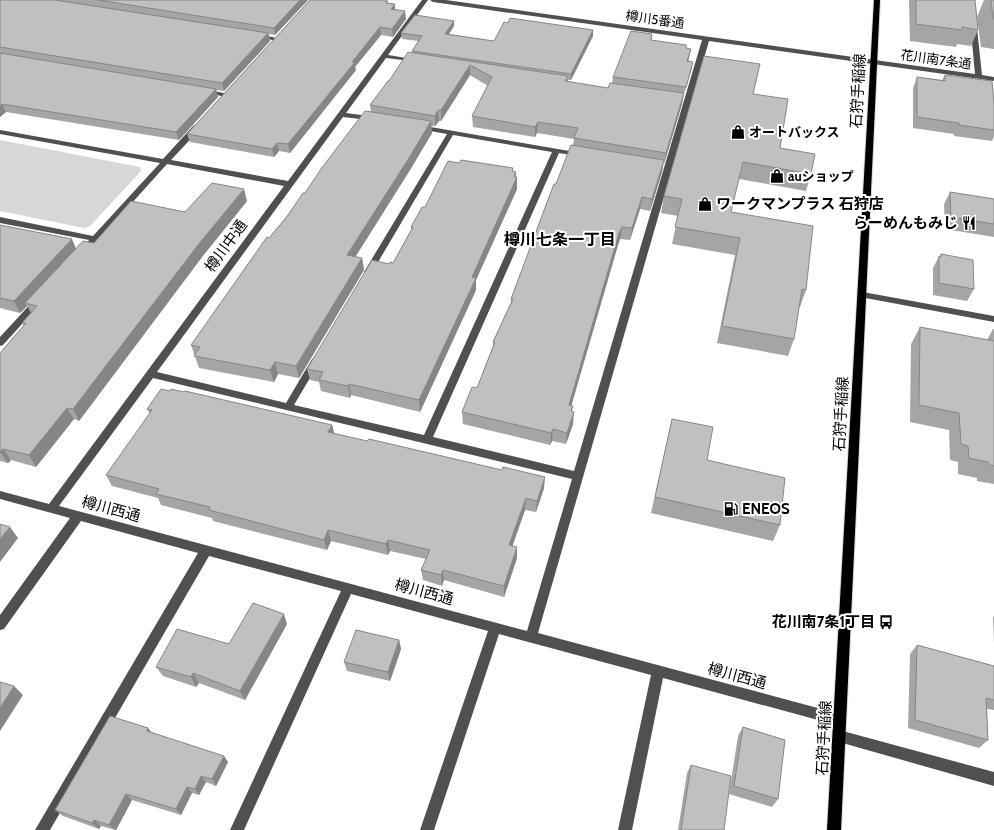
<svg xmlns="http://www.w3.org/2000/svg" width="994" height="830" font-family="Cabin,'Noto Sans JP',sans-serif">
  <style>
    .green { fill: #d7d7d7 }
    .lines { fill: none; stroke-linecap: round; stroke-linejoin: round }
    .major-casing { stroke: #dbdbdb; stroke-width: 2 }
    .minor { fill: #505050; fill-rule: evenodd }
    .major { fill: #000; fill-rule: evenodd }
    .wall { fill: #a5a5a5 }
    .shaded-wall { fill: #868686 }
    .building { fill: #c0c0c0; stroke: #868686 }
    .labels { text-anchor: middle; stroke-width: 4; stroke-linejoin: round; paint-order: stroke }
    .far-street-label { font-size: 13px; fill: #000; stroke: #fff }
    .far-poi-label { font-size: 13px; font-weight: bold; fill: #000; stroke: #fff; text-anchor: start }
    .street-label { font-size: 15px; fill: #000; stroke: #fff }
    .poi-label { font-size: 15px; font-weight: bold; fill: #000; stroke: #fff; text-anchor: start }
    .neighbourhood-label { font-size: 16px; font-weight: bold; fill: #000; stroke: #fff }
  </style>
  <rect width="100%" height="100%" fill="#fff"/>
  <path class="green" d="M 0,140 L 140,167 L 141,171 L 90,226 L 84,228 L 0,211 Z"/>
  <g class="lines">
    <defs>
      <path id="major" d="M 874,0 L 880,0 L 841,830 L 827,830 Z"/>
    </defs>
    <use href="#major" class="major-casing"/>
    <path class="minor" d="M 422,0 L 428,0 L 388,55 L 419,60 L 419,62 L 386,58 L 346,113 L 377,117 L 377,121 L 343,117 L 157,372 L 286,403 L 312,359 L 315,358 L 320,361 L 294,405 L 424,435 L 552,152 L 453,135 L 371,274 L 365,274 L 364,272 L 447,134 L 419,129 L 415,127 L 419,125 L 581,153 L 585,155 L 584,157 L 559,153 L 433,437 L 574,471 L 702,40 L 433,2 L 430,0 L 446,0 L 975,74 L 968,0 L 974,0 L 982,75 L 994,77 L 994,81 L 709,41 L 538,633 L 840,714 L 845,716 L 846,720 L 845,724 L 840,726 L 663,678 L 632,830 L 618,830 L 651,675 L 499,634 L 434,830 L 420,830 L 488,631 L 351,594 L 244,830 L 230,830 L 341,591 L 209,556 L 50,830 L 35,830 L 198,553 L 81,521 L 4,629 L 0,630 L 0,615 L 70,518 L 0,499 L 0,491 L 49,504 L 284,186 L 167,164 L 85,255 L 82,256 L 78,253 L 89,240 L 0,223 L 0,217 L 93,236 L 160,163 L 0,134 L 0,130 L 163,159 L 194,125 L 200,125 L 200,129 L 171,160 L 288,181 ZM 153,378 L 572,479 L 527,631 L 59,506 Z
      M 256,33 L 280,39 L 277,41 L 254,36 L 253,35 Z
      M 205,89 L 228,94 L 230,95 L 226,97 L 203,92 L 202,91 Z
      M 863,292 L 994,316 L 994,322 L 860,297 L 859,295 L 860,293 Z
      M 38,298 L 41,299 L 42,301 L 41,303 L 3,345 L 0,346 L 0,337 L 35,299 Z
      M 839,730 L 994,772 L 994,786 L 839,742 L 834,741 L 833,736 L 834,731 Z"/>
    <use href="#major" class="major"/>
  </g>
  <path class="wall" d="M 0,0 L 308,0 L 275,35 L 269,34 L 270,41 L 224,91 L 216,90 L 218,97 L 179,140 L 6,112 L 0,117 Z
    M 310,0 L 386,0 L 388,3 L 406,19 L 393,37 L 381,35 L 355,67 L 356,70 L 290,153 L 279,151 L 274,157 L 190,142 L 187,134 Z
    M 909,0 L 975,0 L 978,30 L 971,46 L 957,44 L 956,47 L 910,41 Z
    M 984,0 L 994,0 L 994,49 L 981,47 L 977,17 Z
    M 454,21 L 454,26 L 449,34 L 494,41 L 593,30 L 593,36 L 571,80 L 568,80 L 568,82 L 608,88 L 612,83 L 613,77 L 651,40 L 686,48 L 689,58 L 688,61 L 691,71 L 683,96 L 682,104 L 664,164 L 663,164 L 662,172 L 650,211 L 640,209 L 630,240 L 620,239 L 618,245 L 571,406 L 573,406 L 572,411 L 573,424 L 566,444 L 552,441 L 550,445 L 463,424 L 462,412 L 477,388 L 493,346 L 493,342 L 511,302 L 511,299 L 556,184 L 573,145 L 574,139 L 537,133 L 535,137 L 473,127 L 472,116 L 488,86 L 470,75 L 441,121 L 439,121 L 435,126 L 431,126 L 432,133 L 410,170 L 355,257 L 362,258 L 364,270 L 299,378 L 278,374 L 274,382 L 199,368 L 191,345 L 269,238 L 371,112 L 370,105 L 412,53 L 412,51 L 418,41 L 402,39 L 401,33 Z
    M 945,75 L 994,103 L 994,136 L 992,141 L 954,136 L 954,134 L 913,128 L 913,88 L 917,77 L 942,80 Z
    M 753,94 L 780,148 L 811,174 L 806,191 L 739,179 L 731,212 L 806,290 L 800,307 L 799,307 L 794,339 L 788,356 L 717,343 L 735,255 L 672,244 L 678,216 L 661,213 L 664,196 Z
    M 513,171 L 516,177 L 517,177 L 517,189 L 476,280 L 476,290 L 420,412 L 351,395 L 350,398 L 321,391 L 319,382 L 310,380 L 307,369 L 389,264 L 393,263 L 411,230 L 411,227 L 425,207 Z
    M 950,192 L 994,199 L 994,237 L 945,229 L 944,204 Z
    M 247,201 L 202,257 L 79,421 L 74,419 L 36,467 L 11,460 L 8,463 L 0,461 L 0,353 L 24,326 L 22,323 L 31,313 L 27,306 L 20,313 L 0,308 L 0,225 L 76,249 L 94,243 L 185,212 Z
    M 941,254 L 974,289 L 967,301 L 933,295 L 933,268 L 939,256 L 940,257 Z
    M 920,327 L 987,340 L 993,329 L 994,329 L 994,484 L 977,481 L 977,478 L 958,474 L 958,462 L 950,460 L 949,430 L 910,422 L 911,344 Z
    M 147,409 L 332,425 L 334,434 L 544,488 L 536,512 L 525,510 L 512,546 L 517,558 L 504,597 L 444,580 L 442,586 L 423,580 L 421,570 L 426,559 L 390,551 L 388,555 L 331,541 L 327,550 L 213,521 L 212,518 L 161,505 L 158,498 L 112,486 L 106,475 L 150,414 Z
    M 672,419 L 707,460 L 780,525 L 773,541 L 651,513 Z
    M 994,616 L 994,644 L 993,618 Z
    M 287,624 L 245,700 L 199,683 L 196,687 L 163,676 L 156,667 L 229,644 Z
    M 399,640 L 401,649 L 390,681 L 347,671 L 344,662 Z
    M 917,645 L 994,666 L 994,710 L 987,709 L 988,740 L 979,748 L 908,728 L 910,654 Z
    M 743,727 L 778,799 L 772,807 L 729,794 L 738,736 Z
    M 153,733 L 228,762 L 216,786 L 206,782 L 199,795 L 192,793 L 181,815 L 132,800 L 116,830 L 101,826 L 99,829 L 63,816 L 55,810 Z
    M 691,765 L 724,830 L 678,830 L 687,773 Z"/>
  <path class="shaded-wall" d="M 300,0 L 308,0 L 275,35 L 274,28 Z
    M 395,4 L 395,12 L 391,9 Z
    M 405,11 L 406,19 L 393,37 L 392,29 Z
    M 454,21 L 454,26 L 445,40 L 445,34 Z
    M 380,27 L 381,35 L 355,67 L 356,70 L 290,153 L 288,144 L 352,62 Z
    M 593,30 L 593,36 L 571,80 L 571,74 Z
    M 268,33 L 270,41 L 224,91 L 222,83 Z
    M 691,49 L 689,58 L 686,70 L 687,61 Z
    M 693,62 L 691,71 L 684,96 L 686,87 Z
    M 470,65 L 470,75 L 441,121 L 441,110 Z
    M 216,89 L 218,97 L 179,140 L 176,132 Z
    M 684,93 L 682,104 L 664,164 L 666,153 Z
    M 2,104 L 6,112 L 0,117 L 0,106 Z
    M 438,110 L 439,121 L 435,126 L 435,116 Z
    M 431,121 L 432,133 L 410,170 L 349,267 L 347,255 Z
    M 538,122 L 537,133 L 535,137 L 535,127 Z
    M 277,143 L 279,151 L 274,157 L 272,149 Z
    M 664,160 L 662,172 L 650,211 L 652,199 Z
    M 516,172 L 516,181 L 517,177 L 517,189 L 476,280 L 476,290 L 420,412 L 419,400 Z
    M 244,189 L 247,201 L 202,257 L 79,421 L 73,409 L 198,245 Z
    M 642,197 L 640,209 L 630,240 L 632,228 Z
    M 622,227 L 620,239 L 618,245 L 568,417 L 569,405 L 619,233 Z
    M 72,239 L 77,251 L 25,303 L 27,306 L 20,313 L 14,301 Z
    M 362,258 L 364,270 L 299,378 L 296,366 Z
    M 275,362 L 278,374 L 274,382 L 270,370 Z
    M 349,384 L 351,395 L 350,398 L 348,386 Z
    M 67,408 L 74,419 L 36,467 L 29,455 Z
    M 574,412 L 573,424 L 566,444 L 567,433 Z
    M 332,425 L 335,436 L 328,432 Z
    M 553,429 L 552,441 L 550,445 L 551,433 Z
    M 3,449 L 11,460 L 8,463 L 0,452 Z
    M 545,477 L 544,488 L 536,512 L 537,501 Z
    M 526,498 L 525,510 L 509,556 L 509,545 Z
    M 10,527 L 18,538 L 0,562 L 0,539 Z
    M 328,530 L 331,541 L 327,550 L 324,540 Z
    M 388,540 L 390,551 L 388,555 L 386,544 Z
    M 517,547 L 517,558 L 504,597 L 504,586 Z
    M 443,570 L 444,580 L 442,586 L 441,575 Z
    M 284,614 L 287,624 L 245,700 L 240,691 Z
    M 399,640 L 401,649 L 390,681 L 388,672 Z
    M 193,673 L 199,683 L 196,687 L 191,677 Z
    M 14,686 L 23,695 L 0,731 L 0,708 Z
    M 148,728 L 154,735 L 147,731 Z
    M 224,756 L 228,762 L 216,786 L 212,779 Z
    M 201,776 L 206,782 L 199,795 L 195,789 Z
    M 187,787 L 192,793 L 181,815 L 176,809 Z
    M 126,794 L 132,800 L 116,830 L 115,830 L 109,825 Z
    M 94,820 L 101,826 L 99,829 L 92,823 Z"/>
  <path class="building" d="M 0,0 L 55,0 L 268,33 L 222,83 L 0,47 Z
    M 98,0 L 300,0 L 274,28 Z
    M 310,0 L 386,0 L 385,1 L 388,1 L 386,3 L 395,4 L 391,9 L 405,11 L 392,29 L 380,27 L 352,62 L 355,62 L 288,144 L 277,143 L 272,149 L 187,134 Z
    M 916,0 L 975,0 L 978,30 L 962,27 L 962,30 L 916,24 Z
    M 991,0 L 994,0 L 994,19 L 993,19 Z
    M 415,15 L 454,21 L 445,34 L 494,41 L 504,22 L 508,23 L 510,18 L 593,30 L 571,74 L 412,51 L 422,36 L 401,33 Z
    M 631,31 L 652,34 L 651,40 L 686,45 L 686,48 L 691,49 L 687,61 L 693,62 L 686,87 L 613,77 Z
    M 408,52 L 568,76 L 565,81 L 608,88 L 610,83 L 684,93 L 666,153 L 574,138 L 578,128 L 538,122 L 535,127 L 472,116 L 492,77 L 470,65 L 441,110 L 438,110 L 435,116 L 370,105 L 388,81 L 389,81 Z
    M 0,53 L 216,89 L 176,132 L 2,104 L 0,106 Z
    M 704,56 L 760,64 L 753,94 L 788,99 L 780,148 L 815,154 L 811,174 L 743,162 L 731,212 L 813,226 L 806,290 L 802,289 L 794,339 L 722,326 L 740,238 L 675,227 L 682,199 L 664,196 Z
    M 945,75 L 992,81 L 994,103 L 994,130 L 959,125 L 959,123 L 917,117 L 917,77 L 945,81 Z
    M 365,111 L 431,121 L 409,158 L 347,255 L 362,258 L 296,366 L 275,362 L 270,370 L 194,356 L 200,347 L 191,345 L 267,237 L 269,238 L 286,218 L 303,193 L 305,193 L 321,169 Z
    M 571,145 L 664,160 L 652,199 L 642,197 L 632,228 L 622,227 L 619,233 L 569,405 L 573,406 L 571,411 L 574,412 L 567,433 L 553,429 L 551,433 L 462,412 L 472,387 L 477,388 L 495,342 L 493,342 L 513,299 L 511,299 L 543,213 L 554,184 L 556,184 Z
    M 461,160 L 513,168 L 512,171 L 516,172 L 514,177 L 517,177 L 472,277 L 476,278 L 419,400 L 349,384 L 348,386 L 319,380 L 323,372 L 307,369 L 372,260 L 389,264 L 390,262 L 393,263 L 413,227 L 411,227 L 422,207 L 425,207 L 448,161 L 459,163 Z
    M 212,183 L 244,189 L 198,245 L 73,409 L 67,408 L 29,455 L 3,449 L 0,452 L 0,353 L 26,323 L 22,323 L 37,306 L 25,303 L 83,241 L 94,243 L 131,201 L 185,212 Z
    M 950,192 L 994,199 L 994,224 L 951,217 Z
    M 0,225 L 72,239 L 14,301 L 0,298 Z
    M 941,254 L 973,260 L 974,289 L 939,283 L 939,256 L 941,257 Z
    M 920,327 L 994,341 L 994,466 L 989,465 L 988,462 L 969,458 L 968,446 L 961,444 L 959,413 L 919,405 Z
    M 161,389 L 170,391 L 171,389 L 184,392 L 185,391 L 332,425 L 328,432 L 367,441 L 369,439 L 502,470 L 503,467 L 545,477 L 537,501 L 526,498 L 509,545 L 517,547 L 504,586 L 443,570 L 441,575 L 421,570 L 430,550 L 388,540 L 386,544 L 328,530 L 324,540 L 209,510 L 210,507 L 156,494 L 159,489 L 106,475 L 152,410 L 147,409 Z
    M 672,419 L 713,427 L 707,460 L 785,478 L 780,525 L 655,497 Z
    M 0,524 L 10,527 L 0,539 Z
    M 253,603 L 284,614 L 240,691 L 193,673 L 191,677 L 156,667 L 177,629 L 229,644 Z
    M 356,630 L 399,640 L 388,672 L 344,662 Z
    M 917,645 L 994,666 L 994,700 L 986,698 L 988,740 L 915,720 Z
    M 0,682 L 14,686 L 0,708 Z
    M 110,716 L 148,728 L 147,731 L 224,756 L 212,779 L 201,776 L 195,789 L 187,787 L 176,809 L 126,794 L 109,825 L 94,820 L 92,823 L 55,810 Z
    M 743,727 L 785,740 L 778,799 L 734,786 Z
    M 691,765 L 731,776 L 724,830 L 681,830 Z"/>
  <defs>
    <symbol id="shop-bare" viewBox="-9 -9 18 18"><path d="M-5-2.5h2.3a2.7 3.5 0 0 1 5.4 0H5L5.5 6h-11ZM-1.5-2.5h3a1.5 2.3 0 0 0-3 0Z" fill="#000" stroke="#fff" stroke-width="2.5" paint-order="stroke"/></symbol>
    <symbol id="restaurant-bare" viewBox="-9 -9 18 18"><path d="M-5-6h1v4h1v-4h1v4h1v-4h1v5L-1.5 .5V6h-2V.5L-5-1ZM5-6V6H3V1.5H1.5Q1.5-4 5-6Z" fill="#000" stroke="#fff" stroke-width="2.5" paint-order="stroke"/></symbol>
    <symbol id="fuel-bare" viewBox="-9 -9 18 18"><path d="M-5.5-6h7V0h2V4h1.3V-2.5L3-4.5l.8-.8L6-3V5H2.5V1h-1V6h-7ZM-4.2-4.7v3.2H.2V-4.7Z" fill="#000" stroke="#fff" stroke-width="2.5" paint-order="stroke"/></symbol>
    <symbol id="bus-bare" viewBox="-9 -9 18 18"><path d="M-5-6H5V4H4V6H2V4H-2V6H-4V4H-5ZM-3.5-4V0h7V-4ZM-3.5 1.2v1.5H-2V1.2ZM2 1.2v1.5H3.5V1.2Z" fill="#000" stroke="#fff" stroke-width="2.5" paint-order="stroke"/></symbol>
  </defs>
  <g fill-rule="evenodd">
    <use href="#shop-bare" x="728" y="122" width="20" height="20"/>
    <use href="#shop-bare" x="767" y="166" width="20" height="20"/>
    <use href="#shop-bare" x="695" y="194" width="20" height="20"/>
    <use href="#restaurant-bare" x="959" y="213" width="20" height="20"/>
    <use href="#fuel-bare" x="721" y="499" width="20" height="20"/>
    <use href="#bus-bare" x="876" y="612" width="20" height="20"/>
  </g>
  <g class="labels">
    <g class="far-street-label">
      <text transform="translate(655 19) rotate(8)" y="5">樽川5番通</text>
      <text transform="translate(936 59) rotate(8)" y="5">花川南7条通</text>
    </g>
    <g class="far-poi-label">
      <text x="749" y="137">オートバックス</text>
      <text x="788" y="181">auショップ</text>
    </g>
    <g class="street-label">
      <text transform="translate(858 91) rotate(-87)" y="5">石狩手稲線</text>
      <text transform="translate(226 246) rotate(-54)" y="5">樽川中通</text>
      <text transform="translate(841 414) rotate(-87)" y="5">石狩手稲線</text>
      <text transform="translate(111 509) rotate(15)" y="5">樽川西通</text>
      <text transform="translate(424 592) rotate(15)" y="5">樽川西通</text>
      <text transform="translate(737 676) rotate(15)" y="5">樽川西通</text>
      <text transform="translate(824 738) rotate(-87)" y="5">石狩手稲線</text>
    </g>
    <g class="poi-label">
      <text x="716" y="209">ワークマンプラス 石狩店</text>
      <text x="958" y="228" text-anchor="end">らーめんもみじ</text>
      <text x="742" y="514">ENEOS</text>
      <text x="875" y="627" text-anchor="end">花川南7条1丁目</text>
    </g>
    <g class="neighbourhood-label">
      <text x="560" y="245">樽川七条一丁目</text>
    </g>
  </g>
</svg>
